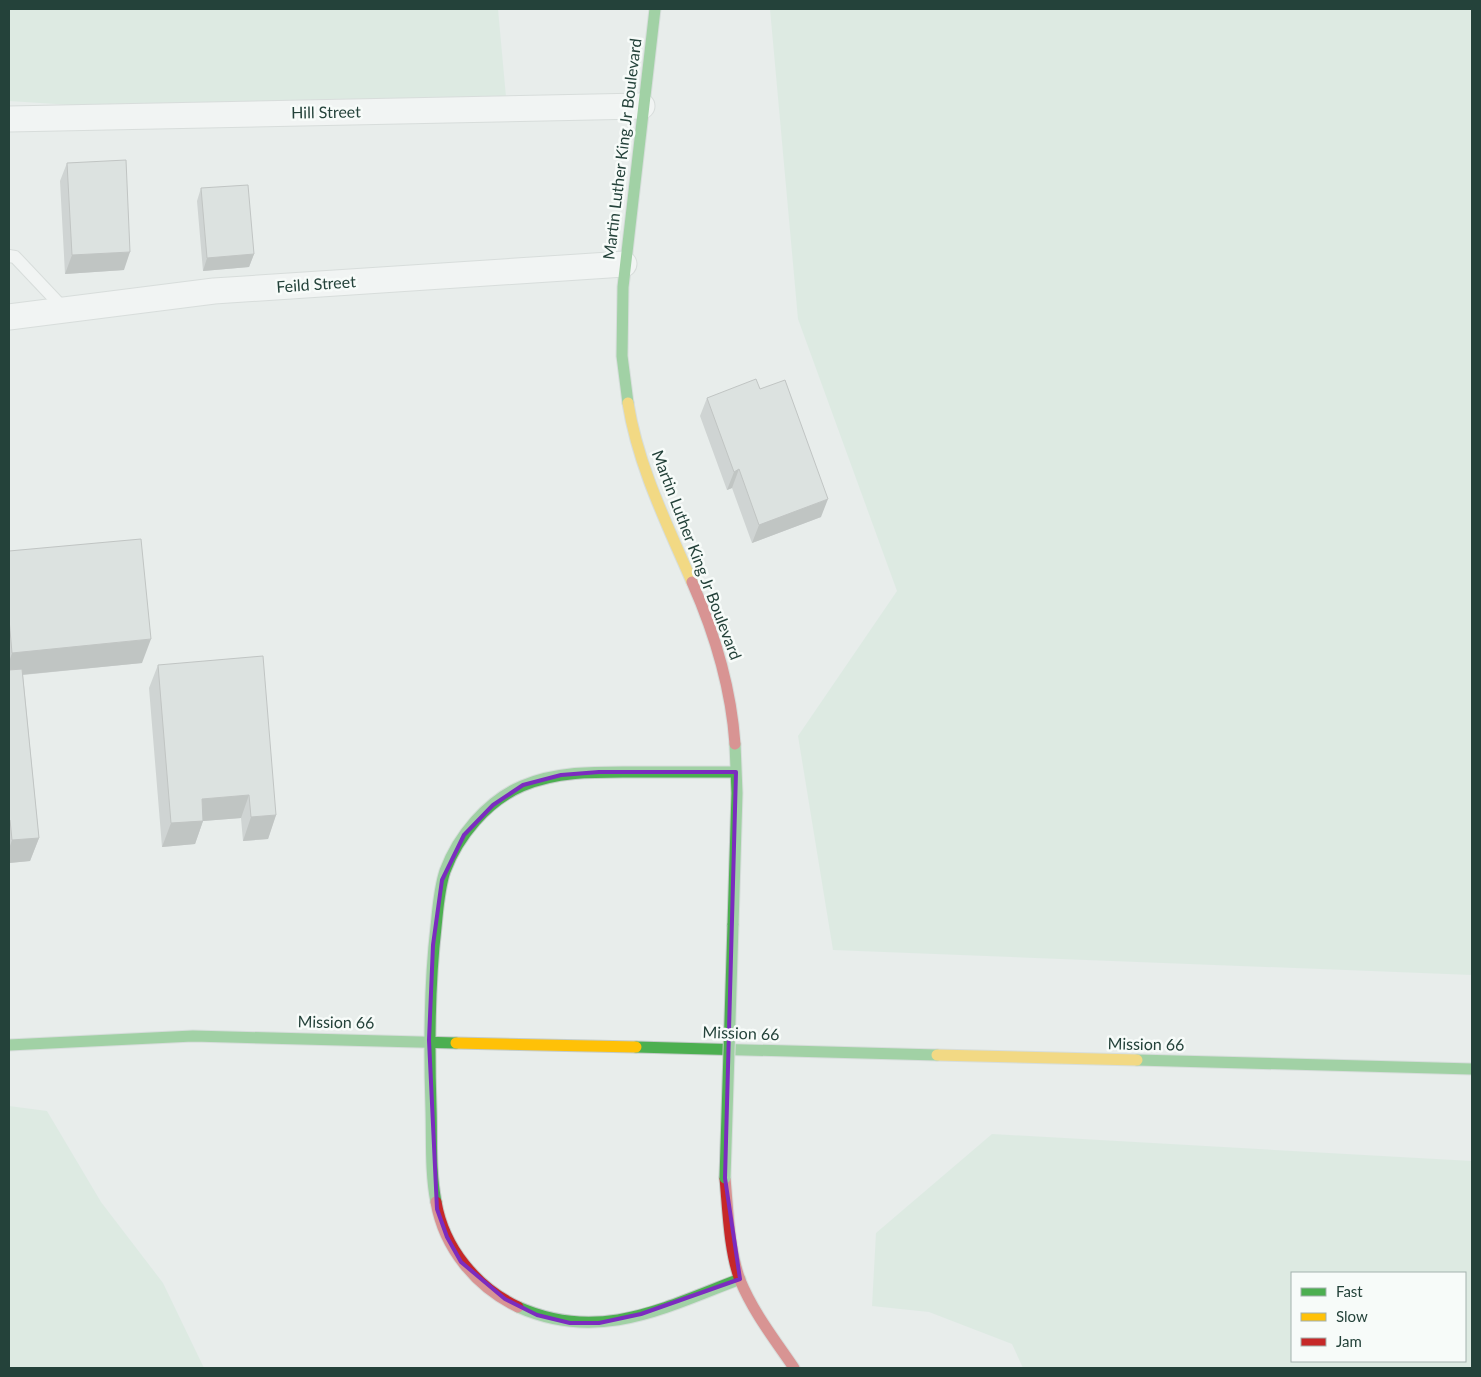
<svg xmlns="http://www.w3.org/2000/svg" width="1481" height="1377" font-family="Lato,sans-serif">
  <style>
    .green { fill: #d1e6d8; fill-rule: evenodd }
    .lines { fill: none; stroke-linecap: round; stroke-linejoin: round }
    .lane-casing { stroke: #c5cac8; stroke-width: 14 }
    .street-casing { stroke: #c5cac8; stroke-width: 27 }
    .fast-casing { stroke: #c3cbc8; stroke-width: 13 }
    .slow-casing { stroke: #c3cbc8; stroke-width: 13 }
    .jam-casing { stroke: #c3cbc8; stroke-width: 13 }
    .lane { stroke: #fcfcfc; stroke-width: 12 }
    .street { stroke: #fcfcfc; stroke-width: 25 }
    .fast { stroke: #4caf50; stroke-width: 11 }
    .slow { stroke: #ffc107; stroke-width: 11 }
    .jam { stroke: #c62828; stroke-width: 11 }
    .fast-bridge-casing { stroke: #c3cbc8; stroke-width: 13; stroke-linecap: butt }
    .fast-bridge { stroke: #4caf50; stroke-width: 11 }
    .wall { fill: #b2b6b5 }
    .shaded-wall { fill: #919493 }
    .building { fill: #cfd4d2; stroke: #919493 }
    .marked { fill: none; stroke: #7b2cbf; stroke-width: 4; stroke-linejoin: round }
    .labels { text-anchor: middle; stroke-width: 5; stroke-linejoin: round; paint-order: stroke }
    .street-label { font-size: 16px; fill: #24423a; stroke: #f7fbf9 }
  </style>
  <rect width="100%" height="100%" fill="#e8edeb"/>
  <path class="green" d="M 9,9 L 498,9 L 506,97 L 87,106 L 9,101 Z
    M 770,9 L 1472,9 L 1472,975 L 833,950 L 798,736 L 897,591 L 798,319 Z
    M 9,1106 L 47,1111 L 101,1202 L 163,1283 L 204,1368 L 9,1368 Z
    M 992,1134 L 1472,1161 L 1472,1368 L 1023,1368 L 1012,1344 L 929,1312 L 872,1306 L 876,1233 ZM 1292,1273 L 1465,1273 L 1465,1361 L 1292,1361 Z"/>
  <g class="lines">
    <defs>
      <path id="lane" d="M 9,256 L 15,257 L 66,311"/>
      <path id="street" d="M 9,119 L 642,106
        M 9,317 L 214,291 L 624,264"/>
      <path id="fast" d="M 628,403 L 622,356 L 623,287 L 655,9
        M 733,925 L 737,793 L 735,744
        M 9,1045 L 193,1036 L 456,1043
        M 636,1047 L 937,1055
        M 1137,1060 L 1472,1069
        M 436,1202 C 430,1171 432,1140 431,1108 C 429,1048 429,987 436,927 C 438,908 439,889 445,871 C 458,836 487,801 522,786 C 559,770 602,772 641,772 C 673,772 704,772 736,772
        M 518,1307 C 599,1343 664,1308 740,1279"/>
      <path id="slow" d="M 628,403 C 638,466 667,524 692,582
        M 456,1043 L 636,1047
        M 937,1055 L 1137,1060"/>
      <path id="jam" d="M 692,582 C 715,634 731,687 735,744
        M 725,1178 C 728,1210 729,1250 740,1280 C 753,1312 775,1340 794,1368
        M 436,1202 C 444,1248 476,1287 518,1307"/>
    </defs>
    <use href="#lane" class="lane-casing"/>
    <use href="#street" class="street-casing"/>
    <use href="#fast" class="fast-casing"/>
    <use href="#slow" class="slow-casing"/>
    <use href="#jam" class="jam-casing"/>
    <use href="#lane" class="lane"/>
    <use href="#street" class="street"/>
    <use href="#fast" class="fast"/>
    <use href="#slow" class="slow"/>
    <use href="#jam" class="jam"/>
    <defs>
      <path id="fast-bridge" d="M 725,1178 L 733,925"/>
    </defs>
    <use href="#fast-bridge" class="fast-bridge-casing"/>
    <use href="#fast-bridge" class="fast-bridge"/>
  </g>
  <path class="wall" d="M 67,163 L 124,270 L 65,274 L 60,181 Z
    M 201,188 L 254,254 L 249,267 L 203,271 L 197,201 Z
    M 760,389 L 821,517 L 752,543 L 732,488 L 727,490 L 700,416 L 707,398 Z
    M 9,551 L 142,663 L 23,675 L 39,838 L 30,861 L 9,863 Z
    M 158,665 L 276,815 L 268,839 L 243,841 L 241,818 L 203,821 L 195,844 L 162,847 L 149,688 Z"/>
  <path class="shaded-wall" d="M 130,252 L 124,270 L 65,274 L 72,255 Z
    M 254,254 L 249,267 L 203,271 L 207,258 Z
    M 739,469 L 732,488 L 727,490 L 734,472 Z
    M 828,499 L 821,517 L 752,543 L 759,525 Z
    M 151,639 L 142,663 L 9,676 L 9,662 L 12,653 Z
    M 249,795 L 241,818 L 203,821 L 195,844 L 162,847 L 171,823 L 202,799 Z
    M 276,815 L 268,839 L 243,841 L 251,817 Z
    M 39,838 L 30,861 L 9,863 L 9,849 L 12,840 Z"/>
  <path class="building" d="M 126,160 L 130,252 L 72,255 L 67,163 Z
    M 248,185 L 254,254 L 207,258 L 201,188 Z
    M 756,379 L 760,389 L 785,380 L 828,499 L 759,525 L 739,469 L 734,472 L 707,398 Z
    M 141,539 L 151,639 L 12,653 L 9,619 L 9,551 Z
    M 263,656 L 276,815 L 251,817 L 249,795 L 202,799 L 203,821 L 171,823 L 158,665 Z
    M 22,669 L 39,838 L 12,840 L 10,820 L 9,820 L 9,670 Z"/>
  <path d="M0 0H1481V1377H0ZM 599,772 L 736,772 L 725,1178 L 740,1279 L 641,1314 L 599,1323 L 570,1323 L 537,1315 L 505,1299 L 461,1262 L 447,1237 L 437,1209 L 429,1040 L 433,945 L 442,880 L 464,835 L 493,805 L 523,785 L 561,775 Z" fill="#e8edeb" fill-opacity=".55" fill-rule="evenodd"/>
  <path class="marked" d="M 599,772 L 736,772 L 725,1178 L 740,1279 L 641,1314 L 599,1323 L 570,1323 L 537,1315 L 505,1299 L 461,1262 L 447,1237 L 437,1209 L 429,1040 L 433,945 L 442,880 L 464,835 L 493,805 L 523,785 L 561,775 Z"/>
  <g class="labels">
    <g class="street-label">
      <text transform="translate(326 112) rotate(-1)" y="6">Hill Street</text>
      <text transform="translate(622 149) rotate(-83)" y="6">Martin Luther King Jr Boulevard</text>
      <text transform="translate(316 284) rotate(-4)" y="6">Feild Street</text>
      <text transform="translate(697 555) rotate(69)" y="6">Martin Luther King Jr Boulevard</text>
      <text transform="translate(336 1022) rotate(1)" y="6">Mission 66</text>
      <text transform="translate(741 1033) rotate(2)" y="6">Mission 66</text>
      <text transform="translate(1146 1044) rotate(1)" y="6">Mission 66</text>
    </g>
  </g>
  <rect width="1481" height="1377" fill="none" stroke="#24423a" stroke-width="20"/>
  <rect x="1291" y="1272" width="175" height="90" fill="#f7fbf9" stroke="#a3b1ad"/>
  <rect x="1301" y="1288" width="25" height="8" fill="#4caf50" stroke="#a3b1ad"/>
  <text x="1336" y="1297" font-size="15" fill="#24423a">Fast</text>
  <rect x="1301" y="1313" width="25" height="8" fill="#ffc107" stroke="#a3b1ad"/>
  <text x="1336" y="1322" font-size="15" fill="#24423a">Slow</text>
  <rect x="1301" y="1338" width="25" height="8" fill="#c62828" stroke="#a3b1ad"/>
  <text x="1336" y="1347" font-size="15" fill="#24423a">Jam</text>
</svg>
